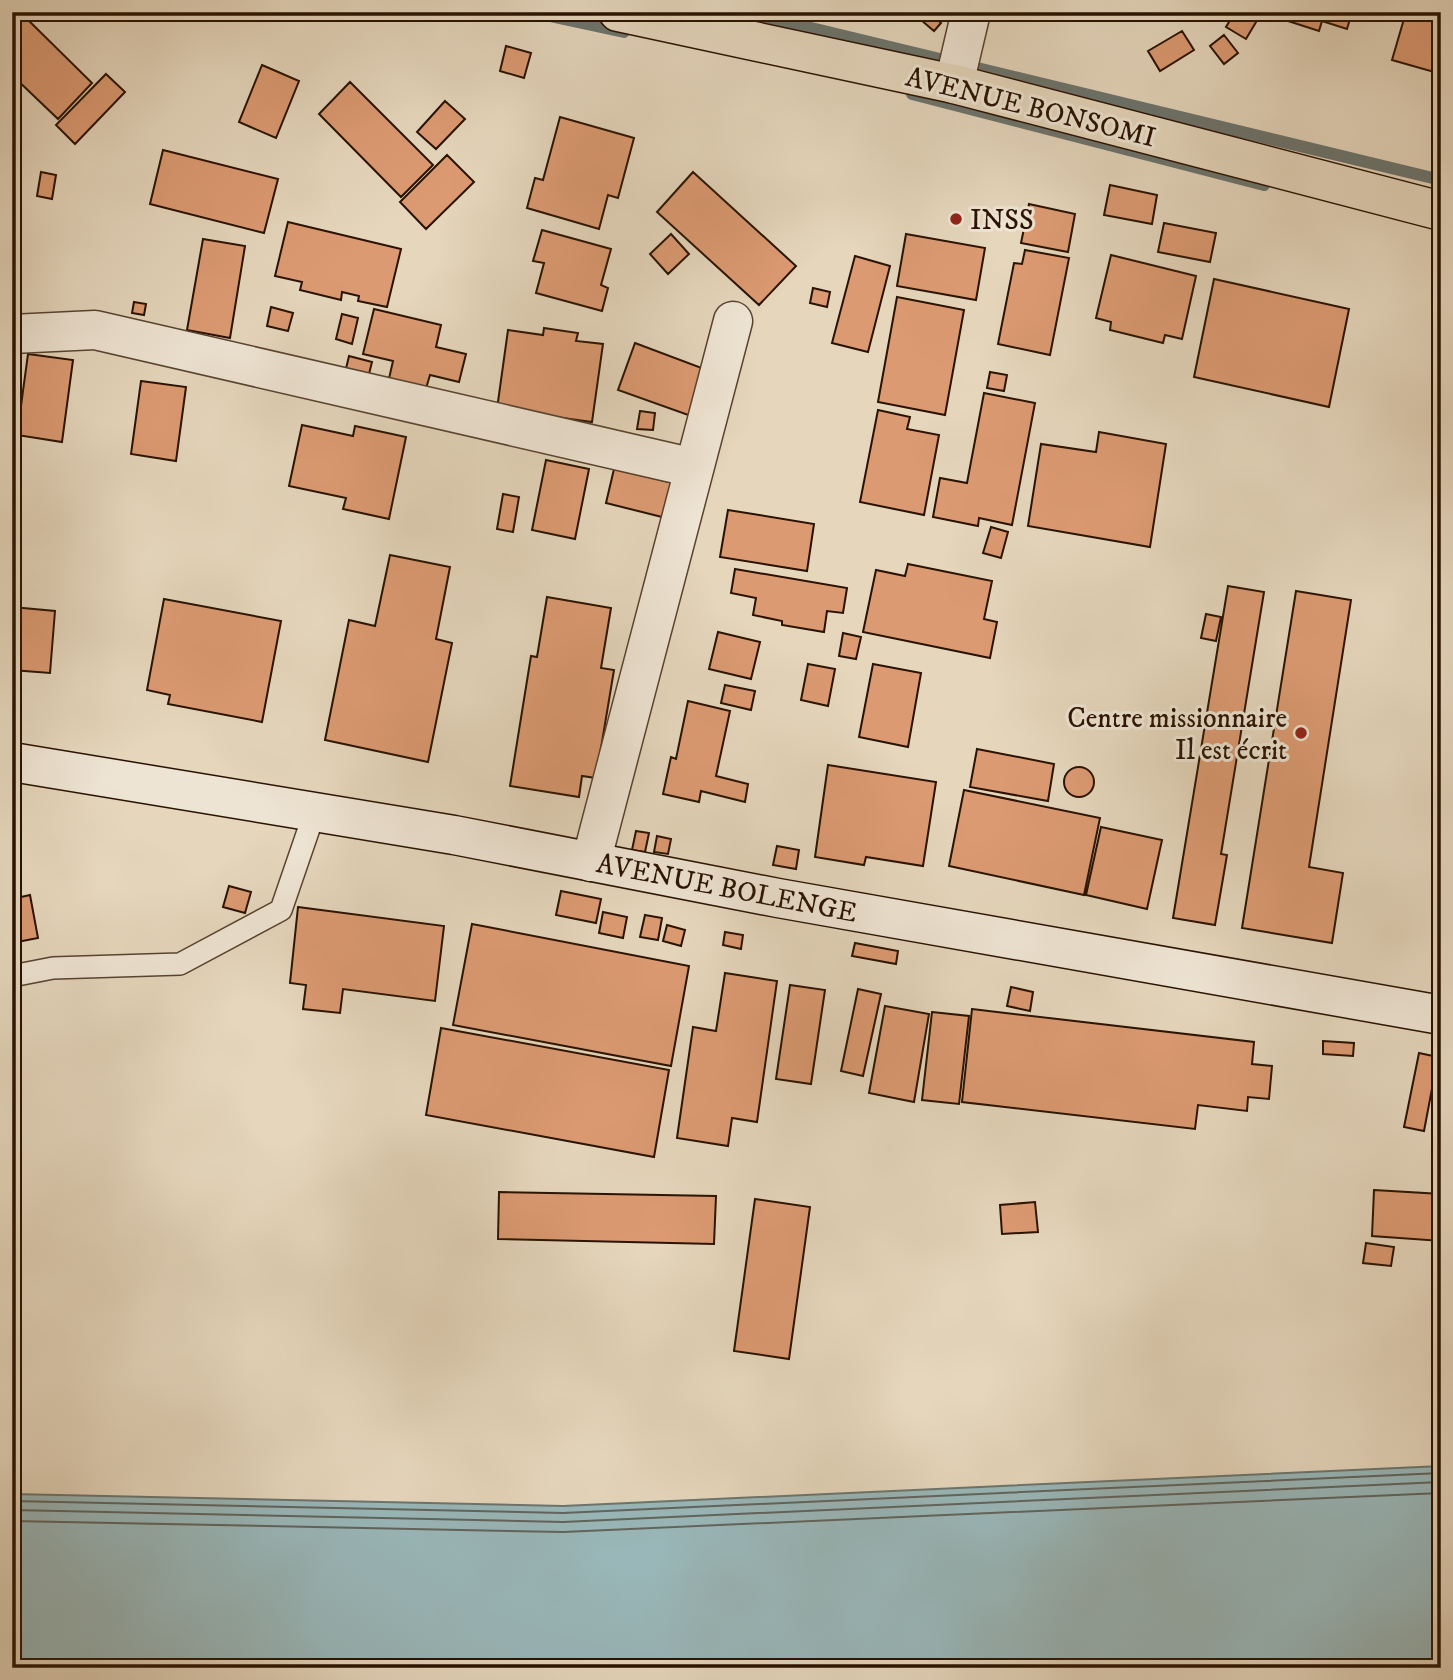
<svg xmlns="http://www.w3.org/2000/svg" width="1453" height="1680" font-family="'IM FELL DW Pica',serif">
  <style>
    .water { fill: #99b7b9; stroke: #6c756f; stroke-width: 2 }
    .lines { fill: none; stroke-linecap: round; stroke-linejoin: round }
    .shore { stroke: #61645d; stroke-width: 2 }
    .stream { stroke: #6c756f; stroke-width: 12 }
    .building { fill: #dc9a72; stroke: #291201; stroke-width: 2 }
    .lane-casing { stroke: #584330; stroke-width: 24 }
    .street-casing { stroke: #584330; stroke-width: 41 }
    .secondary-casing { stroke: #291201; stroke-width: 41 }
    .primary-casing { stroke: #291201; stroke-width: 41 }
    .lane { stroke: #eee4d3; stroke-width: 21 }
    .street { stroke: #eee4d3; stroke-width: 38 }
    .secondary { stroke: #eee4d3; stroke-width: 38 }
    .primary { stroke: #e5d6bc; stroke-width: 38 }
    .poi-dot { fill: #8f2418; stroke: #eee4d3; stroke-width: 2.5 }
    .labels { text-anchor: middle; stroke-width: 6; stroke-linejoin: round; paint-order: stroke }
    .street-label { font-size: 28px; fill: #291201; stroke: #eee4d3 }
    .poi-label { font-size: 28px; fill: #291201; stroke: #eee4d3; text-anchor: start }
  </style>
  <rect width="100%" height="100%" fill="#e5d6bc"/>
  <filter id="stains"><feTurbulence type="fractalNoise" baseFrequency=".00286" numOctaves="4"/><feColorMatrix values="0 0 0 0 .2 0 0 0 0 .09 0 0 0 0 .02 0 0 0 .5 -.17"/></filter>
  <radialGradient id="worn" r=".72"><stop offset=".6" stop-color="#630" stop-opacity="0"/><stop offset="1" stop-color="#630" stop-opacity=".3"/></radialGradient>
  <path class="water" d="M 1441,1466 L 1441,1668 L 12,1668 L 12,1494 L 563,1506 Z"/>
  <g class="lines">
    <path class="shore" d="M 12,1501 L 563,1513 L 1441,1473
      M 12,1510 L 563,1522 L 1441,1482
      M 12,1521 L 563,1532 L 1441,1493"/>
    <path class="stream" d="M 745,12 L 1441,180
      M 545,15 L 624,32
      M 912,94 L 1264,185"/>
  </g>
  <path class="building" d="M 12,12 L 20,12 L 92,83 L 58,119 L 12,75 Z
    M 845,12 L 868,12 L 865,20 Z
    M 929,12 L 941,23 L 934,31 L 921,20 Z
    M 1235,12 L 1262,12 L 1246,39 L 1226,27 Z
    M 1287,12 L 1352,12 L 1347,29 L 1322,21 L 1319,31 L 1285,20 Z
    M 1406,12 L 1441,12 L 1441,74 L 1392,60 Z
    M 1182,31 L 1194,50 L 1160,71 L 1148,51 Z
    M 1224,35 L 1238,53 L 1224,64 L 1210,46 Z
    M 506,46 L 531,53 L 524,78 L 500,71 Z
    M 262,65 L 299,81 L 276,138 L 239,122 Z
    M 106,74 L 125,92 L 75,144 L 56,125 Z
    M 350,82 L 433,165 L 401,197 L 319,114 Z
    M 445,101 L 465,119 L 436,149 L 417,132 Z
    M 560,117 L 634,138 L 618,198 L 608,195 L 599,229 L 527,208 L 535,178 L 543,180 Z
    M 163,150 L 278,179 L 264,233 L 150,204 Z
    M 447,155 L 474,182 L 426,229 L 400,202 Z
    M 41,172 L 56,175 L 52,199 L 37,196 Z
    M 693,172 L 796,266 L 759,305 L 657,212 Z
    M 1110,185 L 1157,195 L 1152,224 L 1104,215 Z
    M 1029,204 L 1075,214 L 1068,252 L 1021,243 Z
    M 288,222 L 401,249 L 387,307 L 358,301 L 359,296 L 342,292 L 341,300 L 300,290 L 302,282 L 275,276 Z
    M 1164,223 L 1216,233 L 1210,262 L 1158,252 Z
    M 542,230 L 611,249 L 601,285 L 608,288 L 602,311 L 536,293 L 544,263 L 533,261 Z
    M 671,234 L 689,254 L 668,274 L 650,254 Z
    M 906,234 L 985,248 L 976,300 L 897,286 Z
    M 203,239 L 245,246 L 230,338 L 187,330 Z
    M 1025,250 L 1069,258 L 1050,355 L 998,344 L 1014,263 L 1022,264 Z
    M 1111,255 L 1196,276 L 1182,339 L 1165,335 L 1163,343 L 1110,330 L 1111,322 L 1096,318 Z
    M 855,256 L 890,266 L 868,352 L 832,343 Z
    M 1214,279 L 1349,309 L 1329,407 L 1194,377 Z
    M 813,288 L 830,292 L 827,307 L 810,303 Z
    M 897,297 L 964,310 L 945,415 L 878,402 Z
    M 134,302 L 146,304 L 144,315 L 132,313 Z
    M 271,307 L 293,313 L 288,331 L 267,326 Z
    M 374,309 L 441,325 L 436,347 L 466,354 L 459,382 L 430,375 L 425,392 L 388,383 L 393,361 L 363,354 Z
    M 342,314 L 358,318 L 352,344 L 336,339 Z
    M 544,328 L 578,333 L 576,341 L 603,344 L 592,422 L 497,409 L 508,330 L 543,335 Z
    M 635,343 L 707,370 L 691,416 L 618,390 Z
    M 28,354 L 73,360 L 62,442 L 17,435 Z
    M 349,356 L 372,362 L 367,382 L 344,377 Z
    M 990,372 L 1007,375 L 1004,391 L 987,388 Z
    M 141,381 L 186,387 L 176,461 L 131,454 Z
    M 984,393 L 1035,403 L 1012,525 L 979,518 L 978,526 L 933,517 L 940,478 L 967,483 Z
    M 878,410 L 910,417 L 907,429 L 939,435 L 924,515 L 860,502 Z
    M 640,411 L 655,413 L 653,430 L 637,429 Z
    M 302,425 L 353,436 L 355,426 L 406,437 L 389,519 L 343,509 L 346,498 L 289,486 Z
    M 1099,432 L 1166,444 L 1150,547 L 1028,526 L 1041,444 L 1096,452 Z
    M 546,460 L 589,469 L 575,539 L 532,530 Z
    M 614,469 L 678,484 L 670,519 L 606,503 Z
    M 503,494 L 519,497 L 513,532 L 497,529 Z
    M 728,510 L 814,524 L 807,571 L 720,557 Z
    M 991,527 L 1008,532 L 1001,558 L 983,553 Z
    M 390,555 L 450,567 L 436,639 L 452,643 L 428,762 L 325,740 L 349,620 L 375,626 Z
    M 908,564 L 992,581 L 984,619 L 997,622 L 990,658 L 863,632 L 876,570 L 905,576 Z
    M 1441,565 L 1441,598 L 1434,596 Z
    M 735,569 L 847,588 L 843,613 L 827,611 L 824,632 L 782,625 L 782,621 L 753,615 L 756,598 L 731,593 Z
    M 1228,586 L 1264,592 L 1221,854 L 1227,855 L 1215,925 L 1173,918 Z
    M 1296,591 L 1351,600 L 1309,867 L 1343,873 L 1332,943 L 1242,928 Z
    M 547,597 L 611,608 L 601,668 L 614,670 L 596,778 L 582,776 L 579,797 L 510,786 L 531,656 L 537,657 Z
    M 164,599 L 281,621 L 262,722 L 168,704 L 170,695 L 147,690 Z
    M 12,607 L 55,611 L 50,673 L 12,670 Z
    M 1206,614 L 1221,617 L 1216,641 L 1201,638 Z
    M 718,632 L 760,642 L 751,679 L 709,669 Z
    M 843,633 L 861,637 L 856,659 L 839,656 Z
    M 808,664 L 835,669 L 828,706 L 801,700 Z
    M 873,664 L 921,673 L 908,747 L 859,737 Z
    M 725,685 L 755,691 L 751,710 L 721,703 Z
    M 688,701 L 730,711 L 716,776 L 748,784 L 745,802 L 701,791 L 699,802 L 663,794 L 671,757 L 676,759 Z
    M 977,749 L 1054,764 L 1048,801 L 970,787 Z
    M 828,765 L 936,782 L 923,866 L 866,857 L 864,865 L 815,857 Z
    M1064 782a15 15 0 1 1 30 0a15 15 0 1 1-30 0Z
    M 964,790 L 1100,818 L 1084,895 L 949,866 Z
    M 1101,827 L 1162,840 L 1147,909 L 1086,895 Z
    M 636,831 L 649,833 L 645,852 L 632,850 Z
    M 657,836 L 671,839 L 668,854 L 654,852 Z
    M 777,846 L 799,850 L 796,869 L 773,865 Z
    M 229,886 L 251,892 L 245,913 L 223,907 Z
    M 561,891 L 601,899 L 596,923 L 556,915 Z
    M 30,895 L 38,938 L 12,943 L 12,899 Z
    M 298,907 L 444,926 L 435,1001 L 343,989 L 340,1013 L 303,1009 L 306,985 L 290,983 Z
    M 603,912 L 627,917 L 623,938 L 599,933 Z
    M 645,915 L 662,918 L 658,940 L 640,937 Z
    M 472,924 L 689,966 L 671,1066 L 453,1025 Z
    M 667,925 L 685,930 L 681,946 L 663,941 Z
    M 725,932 L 743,935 L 741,949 L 723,945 Z
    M 855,943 L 898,951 L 896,964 L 852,956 Z
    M 725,973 L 777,981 L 757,1122 L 732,1118 L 728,1146 L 677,1138 L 693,1027 L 716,1031 Z
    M 790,985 L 825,990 L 811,1084 L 776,1079 Z
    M 1011,987 L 1033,992 L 1030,1011 L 1007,1006 Z
    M 858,989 L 881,994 L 863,1076 L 841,1071 Z
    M 885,1006 L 929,1014 L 914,1102 L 869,1093 Z
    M 972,1009 L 1254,1042 L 1252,1064 L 1272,1066 L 1269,1099 L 1248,1097 L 1247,1111 L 1198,1105 L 1195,1129 L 962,1102 Z
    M 932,1012 L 969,1016 L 959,1104 L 922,1100 Z
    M 441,1028 L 669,1070 L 654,1157 L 426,1115 Z
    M 1323,1041 L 1354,1043 L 1353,1056 L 1323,1054 Z
    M 1419,1053 L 1438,1057 L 1424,1131 L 1404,1127 Z
    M 1374,1190 L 1441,1194 L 1441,1241 L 1372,1236 Z
    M 499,1192 L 716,1196 L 714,1244 L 498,1239 Z
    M 755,1199 L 810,1207 L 789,1359 L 734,1351 Z
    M 1035,1202 L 1038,1232 L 1002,1234 L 1000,1205 Z
    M 1366,1243 L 1394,1247 L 1391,1266 L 1363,1263 Z"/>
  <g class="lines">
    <defs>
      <path id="lane" d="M 12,976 L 53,968 L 180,964 L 281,910 L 315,811"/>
      <path id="street" d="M 954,84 L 971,12
        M 12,334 L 95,330 L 694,468
        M 591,862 L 733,321"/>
      <path id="secondary" d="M 12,762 L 454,835 L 778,898 L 1441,1015"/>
      <path id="primary" d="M 618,12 L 954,84 L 1441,211"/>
    </defs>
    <use href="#lane" class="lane-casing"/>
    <use href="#street" class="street-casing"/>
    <use href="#secondary" class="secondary-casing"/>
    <use href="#primary" class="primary-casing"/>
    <use href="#lane" class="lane"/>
    <use href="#street" class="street"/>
    <use href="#secondary" class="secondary"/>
    <use href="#primary" class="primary"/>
  </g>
  <g class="poi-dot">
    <circle cx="956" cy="219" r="7"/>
    <circle cx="1301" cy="733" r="7"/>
  </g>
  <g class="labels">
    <g class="street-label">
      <text transform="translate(1031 106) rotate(14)" y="10">AVENUE BONSOMI</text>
      <text transform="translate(727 887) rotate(11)" y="10">AVENUE BOLENGE</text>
    </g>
    <g class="poi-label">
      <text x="970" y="229">INSS</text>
      <text x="1287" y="727" text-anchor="end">Centre missionnaire<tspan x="1287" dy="32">Il est écrit</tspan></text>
    </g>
  </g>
  <rect width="1453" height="1680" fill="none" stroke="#e5d6bc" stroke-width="42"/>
  <rect x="14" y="14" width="1425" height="1652" fill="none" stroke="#291201" stroke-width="3.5"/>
  <rect x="21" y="21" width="1411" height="1638" fill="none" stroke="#291201" stroke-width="2"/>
  <rect width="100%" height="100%" filter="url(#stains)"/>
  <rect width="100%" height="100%" fill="url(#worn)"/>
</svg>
